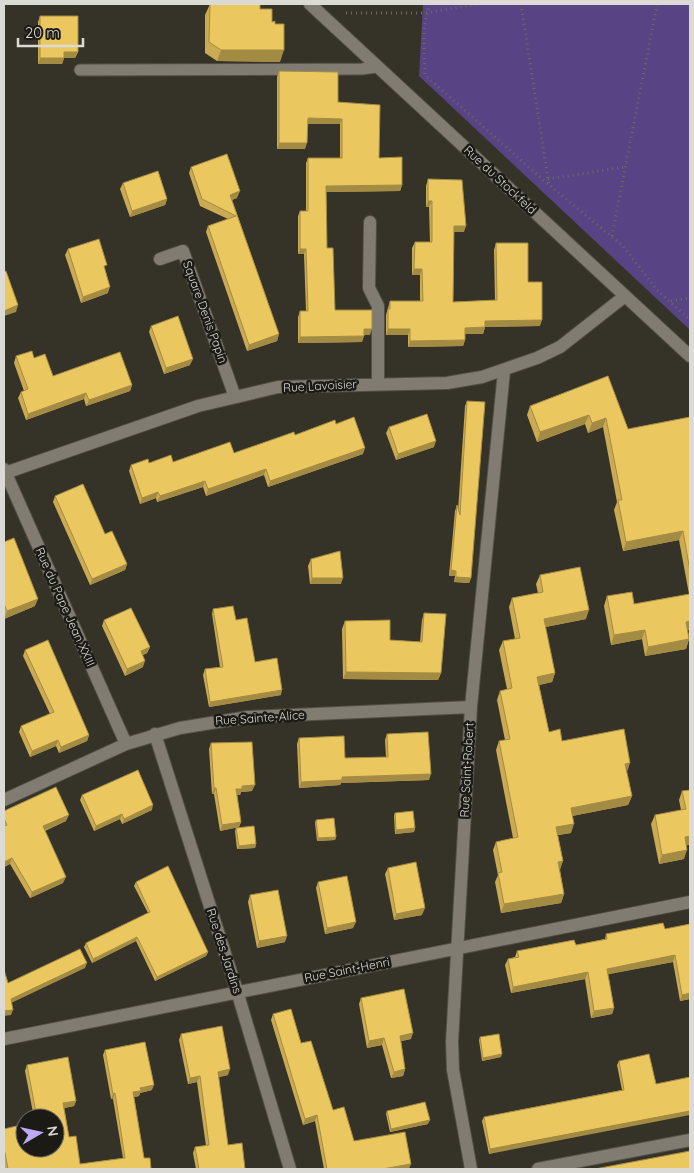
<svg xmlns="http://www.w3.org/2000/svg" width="694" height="1173" font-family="Quicksand,sans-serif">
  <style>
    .green { fill: #584485 }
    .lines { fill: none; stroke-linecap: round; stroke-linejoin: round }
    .lane-casing { stroke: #524f48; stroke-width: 13 }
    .street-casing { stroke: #524f48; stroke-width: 14 }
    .path { stroke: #6c6a61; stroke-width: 3; stroke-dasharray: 1 4; stroke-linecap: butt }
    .lane { stroke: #807c71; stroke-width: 11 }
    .street { stroke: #807c71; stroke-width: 12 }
    .wall { fill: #caab53 }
    .shaded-wall { fill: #a48b43 }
    .building { fill: #ebc760; stroke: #a48b43 }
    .labels { text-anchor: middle; stroke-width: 5; stroke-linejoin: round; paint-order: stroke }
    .street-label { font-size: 12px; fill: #dcdad4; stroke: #1b1a15 }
  </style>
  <rect width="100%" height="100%" fill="#353228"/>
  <path class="green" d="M 423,4 L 690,4 L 690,330 L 419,76 Z"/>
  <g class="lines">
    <defs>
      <path id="lane" d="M 80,70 L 362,69 L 377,67"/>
      <path id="street" d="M 310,4 L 690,356
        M 370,222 L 369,288 L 378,306 L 378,383
        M 160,259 L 183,251 L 235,397
        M 4,469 L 126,744
        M 5,473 L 198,406 L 278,387 L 447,383 L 482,377 L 537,358 L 560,347 L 625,296
        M 155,734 L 237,991 L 290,1169
        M 4,800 L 126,744 L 180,728 L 248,717 L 471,707
        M 4,1039 L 690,902
        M 471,1169 L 453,1070 L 452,1042 L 471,707 L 504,371
        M 538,1169 L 690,1140"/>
    </defs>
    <use href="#lane" class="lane-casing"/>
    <use href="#street" class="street-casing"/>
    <path class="path" d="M 431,4 C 420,25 425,52 425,75 L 549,185
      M 521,4 L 549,185 L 623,246 L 657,290 L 690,320
      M 346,13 L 426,13 L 477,4
      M 548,179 L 625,167
      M 612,236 L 657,4
      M 671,301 L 690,298"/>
    <use href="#lane" class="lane"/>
    <use href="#street" class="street"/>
  </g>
  <path class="wall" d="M 210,4 L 260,9 L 275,24 L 280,62 L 217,61 L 205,53 L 205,15 Z
    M 40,16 L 78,52 L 75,58 L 64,58 L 62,64 L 38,64 L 38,22 Z
    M 279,71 L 338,102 L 379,158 L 402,185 L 400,191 L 326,192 L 327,248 L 335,310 L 370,335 L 364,335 L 362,342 L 298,343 L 298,317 L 300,311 L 306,311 L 304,254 L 298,254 L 298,216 L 300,211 L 306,211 L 306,163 L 308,158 L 340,158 L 340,124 L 308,124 L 305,149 L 277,149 L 277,77 Z
    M 191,167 L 237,198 L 232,200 L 279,334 L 277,341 L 247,351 L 206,232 L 208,226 L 228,219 L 200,206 L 189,173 Z
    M 428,179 L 464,232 L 454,232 L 453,302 L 495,300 L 494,250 L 496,243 L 528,282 L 540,326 L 485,327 L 483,334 L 465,334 L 465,340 L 463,346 L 408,347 L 408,335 L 386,335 L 386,315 L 390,301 L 420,301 L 420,275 L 412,275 L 412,248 L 415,242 L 430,242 L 429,207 L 426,207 L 426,186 Z
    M 123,183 L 167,199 L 165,205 L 130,217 L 120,189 Z
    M 68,249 L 105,270 L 108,293 L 81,303 L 65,255 Z
    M 151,326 L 190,365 L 164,374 L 149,332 Z
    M 16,356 L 34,358 L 53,376 L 132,385 L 130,391 L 86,406 L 84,399 L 26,420 L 18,398 L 21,392 L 24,391 L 14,363 Z
    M 608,376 L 628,429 L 690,417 L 690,630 L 688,630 L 689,639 L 686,649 L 645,656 L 642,639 L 611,645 L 604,606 L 607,596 L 634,604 L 689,594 L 679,540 L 623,551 L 614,510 L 617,502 L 603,427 L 588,433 L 585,424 L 537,442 L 527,415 L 530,406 Z
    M 467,401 L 471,578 L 469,583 L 454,582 L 455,576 L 449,576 L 455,511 L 457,505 L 458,511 L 465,406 Z
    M 336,424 L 363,454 L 268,487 L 264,475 L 206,496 L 203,487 L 157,502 L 156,498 L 140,504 L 129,471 L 131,465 L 149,463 L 173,462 L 234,453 Z
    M 389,427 L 434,447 L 396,460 L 386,433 Z
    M 55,496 L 105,534 L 127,564 L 125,570 L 90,585 L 53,502 Z
    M 4,542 L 35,606 L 4,619 Z
    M 311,559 L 341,584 L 310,584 L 308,566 Z
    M 540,575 L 586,619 L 545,627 L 555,673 L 552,682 L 539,685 L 549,732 L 562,741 L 627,772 L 632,796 L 628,805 L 572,816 L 571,833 L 558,835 L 560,870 L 564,894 L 561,903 L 501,913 L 495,882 L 498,875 L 493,850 L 496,842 L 513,838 L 496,750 L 499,741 L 505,740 L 497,700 L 500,691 L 507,689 L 499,650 L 503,641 L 515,639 L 509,607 L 512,598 L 538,593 L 536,584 Z
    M 213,609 L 236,620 L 255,662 L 281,695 L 209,707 L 203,675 L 205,669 L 220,667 L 212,614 Z
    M 424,613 L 441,673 L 438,680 L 343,679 L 342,629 L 345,621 L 390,640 L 420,642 L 422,620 Z
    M 104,620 L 150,647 L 147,653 L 143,655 L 143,667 L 125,676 L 102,626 Z
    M 25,650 L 89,735 L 87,741 L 59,753 L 56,746 L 30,757 L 19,732 L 21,726 L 50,714 L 23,656 Z
    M 387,734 L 429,780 L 341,783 L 340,785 L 299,788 L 297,744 L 299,738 L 345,758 L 386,757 L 385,740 Z
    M 211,743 L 252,791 L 241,792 L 240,795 L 237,795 L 241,822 L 239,827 L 220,831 L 214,794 L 212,794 L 209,749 Z
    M 690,790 L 690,845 L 686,845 L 684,859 L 659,864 L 651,824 L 655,815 L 681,810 L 679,800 L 682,791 Z
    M 82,795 L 152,810 L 122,824 L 120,819 L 94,831 L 80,800 Z
    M 4,811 L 66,821 L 45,831 L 63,883 L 30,898 L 10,864 L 4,867 Z
    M 395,813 L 415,828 L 414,832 L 395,834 L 394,816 Z
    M 316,820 L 336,837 L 335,840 L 317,841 L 315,823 Z
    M 236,828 L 256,844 L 255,848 L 237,849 L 235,831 Z
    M 388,868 L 422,915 L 394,920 L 385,874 Z
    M 136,882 L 208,952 L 206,956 L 155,981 L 136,941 L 92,963 L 84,947 L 86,943 L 148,913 L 134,886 Z
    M 318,882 L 353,928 L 325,934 L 316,888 Z
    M 250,895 L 285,942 L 257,948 L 248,902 Z
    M 690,924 L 690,999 L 680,1001 L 673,962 L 608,974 L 614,1008 L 612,1014 L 591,1018 L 585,979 L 511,993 L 505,965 L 508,959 L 515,957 L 517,951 L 576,945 L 605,939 L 606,934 L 665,929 Z
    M 361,998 L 411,1039 L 401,1041 L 405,1069 L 403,1076 L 391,1078 L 382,1045 L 367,1048 L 359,1004 Z
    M 273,1014 L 301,1043 L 333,1110 L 354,1141 L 409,1169 L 324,1169 L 315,1121 L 303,1125 L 271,1020 Z
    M 181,1034 L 228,1075 L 218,1077 L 228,1145 L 245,1169 L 196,1169 L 193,1153 L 195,1147 L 206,1146 L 197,1082 L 188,1084 L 179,1040 Z
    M 480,1037 L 501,1057 L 482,1061 L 479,1040 Z
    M 105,1050 L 152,1090 L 140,1093 L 139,1096 L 134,1097 L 144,1158 L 151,1169 L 5,1169 L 4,1163 L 4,1129 L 55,1118 L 34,1118 L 25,1071 L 27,1065 L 76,1101 L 74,1106 L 64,1108 L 69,1137 L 80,1164 L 123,1158 L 113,1099 L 111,1099 L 103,1055 Z
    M 619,1061 L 656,1084 L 489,1154 L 482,1121 L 484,1117 L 622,1090 L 617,1065 Z
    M 387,1111 L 428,1124 L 390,1132 L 386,1114 Z"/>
  <path class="shaded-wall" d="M 221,50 L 284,50 L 280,62 L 217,61 Z
    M 64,52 L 78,52 L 75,58 L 64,58 L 62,64 L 38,64 L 40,58 Z
    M 308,118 L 342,119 L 340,124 L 306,124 Z
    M 279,143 L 307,143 L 305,149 L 277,149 Z
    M 402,185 L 400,191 L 324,192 L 326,186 Z
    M 240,191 L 237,198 L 228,201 L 230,195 Z
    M 167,199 L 165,205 L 130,217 L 132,211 Z
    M 428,201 L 432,201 L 429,207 L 426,207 Z
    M 454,226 L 466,226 L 464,232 L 451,232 Z
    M 300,249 L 306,249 L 304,254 L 298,254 Z
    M 414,269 L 422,269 L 420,275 L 412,275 Z
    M 110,287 L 108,293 L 81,303 L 83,297 Z
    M 18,305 L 16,312 L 4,316 L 4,311 Z
    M 542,320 L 540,326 L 483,327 L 485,321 Z
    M 485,327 L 483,334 L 463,334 L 465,328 Z
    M 364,329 L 372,329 L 370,335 L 362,335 Z
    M 388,329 L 410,329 L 408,335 L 386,335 Z
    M 279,334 L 277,341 L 247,351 L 249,345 Z
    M 364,336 L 362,342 L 298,343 L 300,337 Z
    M 465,340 L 463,346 L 408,347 L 410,341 Z
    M 193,359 L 190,365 L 164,374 L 166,368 Z
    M 132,385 L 130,391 L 86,406 L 89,400 Z
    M 86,393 L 84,399 L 26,420 L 28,414 Z
    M 589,415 L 585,424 L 537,442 L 540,432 Z
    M 606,418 L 603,427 L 588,433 L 592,423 Z
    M 436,441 L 434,447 L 396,460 L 398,454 Z
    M 365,448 L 363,454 L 268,487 L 270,481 Z
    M 266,469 L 264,475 L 206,496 L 208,489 Z
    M 205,481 L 203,487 L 157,502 L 160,496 Z
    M 158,492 L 156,498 L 140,504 L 142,498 Z
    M 683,531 L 679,540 L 623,551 L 626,542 Z
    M 127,564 L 125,570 L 90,585 L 92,579 Z
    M 451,570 L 456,571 L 455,576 L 449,576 Z
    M 456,577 L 471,578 L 469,583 L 454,582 Z
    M 312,578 L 343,578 L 341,584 L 310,584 Z
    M 38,599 L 35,606 L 4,619 L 7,611 Z
    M 589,610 L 586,619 L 541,628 L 544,619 Z
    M 690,621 L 690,630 L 683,631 L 686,622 Z
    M 645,630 L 642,639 L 611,645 L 614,635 Z
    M 689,639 L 686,649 L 645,656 L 648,647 Z
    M 150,647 L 147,653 L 139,657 L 141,651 Z
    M 145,661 L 143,667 L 125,676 L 127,669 Z
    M 346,672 L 441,673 L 438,680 L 343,679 Z
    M 555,673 L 552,682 L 534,686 L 537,677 Z
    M 282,690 L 281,695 L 209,707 L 210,702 Z
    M 89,735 L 87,741 L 59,753 L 61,747 Z
    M 58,740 L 56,746 L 30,757 L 32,751 Z
    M 630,763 L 627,772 L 625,764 Z
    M 431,774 L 429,780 L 341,783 L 340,785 L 299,788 L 301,782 L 342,777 Z
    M 255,785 L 252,791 L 241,792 L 240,795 L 234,795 L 236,789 L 242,786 Z
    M 214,788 L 216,788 L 214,794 L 212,794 Z
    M 632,796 L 628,805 L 567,817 L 571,808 Z
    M 153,805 L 152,810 L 122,824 L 124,819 Z
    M 122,814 L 120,819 L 94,831 L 96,826 Z
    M 69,815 L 66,821 L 41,832 L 43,826 Z
    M 241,822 L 239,827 L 220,831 L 222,825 Z
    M 574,824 L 571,833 L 553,836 L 556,827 Z
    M 415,828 L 414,832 L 395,834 L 396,830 Z
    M 690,836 L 690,845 L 681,846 L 685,837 Z
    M 336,837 L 335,840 L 317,841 L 318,838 Z
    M 256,844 L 255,848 L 237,849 L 239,846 Z
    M 687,850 L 684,859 L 659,864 L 662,855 Z
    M 12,858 L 10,864 L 4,867 L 4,862 Z
    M 563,861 L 560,870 L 558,862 Z
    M 66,877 L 63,883 L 30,898 L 32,892 Z
    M 564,894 L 561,903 L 501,913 L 504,904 Z
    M 425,908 L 422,915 L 394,920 L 396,914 Z
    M 356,922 L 353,928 L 325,934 L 327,928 Z
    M 287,936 L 285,942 L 257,948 L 259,941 Z
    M 137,937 L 136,941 L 92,963 L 93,959 Z
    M 208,952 L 206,956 L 155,981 L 157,977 Z
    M 675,955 L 673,962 L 605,975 L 607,969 Z
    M 87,963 L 85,968 L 9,1004 L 11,999 Z
    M 588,972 L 585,979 L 511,993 L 513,987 Z
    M 690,993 L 690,999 L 680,1001 L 682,995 Z
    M 614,1008 L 612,1014 L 591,1018 L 594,1011 Z
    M 13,1010 L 11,1015 L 4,1016 L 4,1011 Z
    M 413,1033 L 411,1039 L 397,1042 L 400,1036 Z
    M 384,1038 L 382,1045 L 367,1048 L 369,1041 Z
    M 502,1054 L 501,1057 L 482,1061 L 483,1058 Z
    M 230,1069 L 228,1075 L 216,1078 L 218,1072 Z
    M 405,1069 L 403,1076 L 391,1078 L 394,1072 Z
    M 200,1076 L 197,1082 L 188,1084 L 190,1078 Z
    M 154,1085 L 152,1090 L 140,1093 L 139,1096 L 131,1098 L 133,1092 L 140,1088 Z
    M 115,1093 L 113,1099 L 111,1099 L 113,1094 Z
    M 76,1101 L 74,1106 L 61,1109 L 63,1103 Z
    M 690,1111 L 690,1115 L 489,1154 L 490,1149 Z
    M 317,1115 L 315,1121 L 303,1125 L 305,1119 Z
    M 430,1120 L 428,1124 L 390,1132 L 391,1129 Z
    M 411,1164 L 409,1169 L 382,1169 Z"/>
  <path class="building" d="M 210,4 L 260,4 L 260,9 L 272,9 L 272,22 L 275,21 L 275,24 L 284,24 L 284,50 L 221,50 L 209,42 Z
    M 40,16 L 78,16 L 78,52 L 64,52 L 64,58 L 40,58 Z
    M 279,71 L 338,72 L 338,102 L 380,105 L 379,158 L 402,157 L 402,185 L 326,186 L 327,248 L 333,248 L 335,310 L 372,310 L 372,329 L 364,329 L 364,336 L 300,337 L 300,311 L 308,311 L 306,249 L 300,249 L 300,211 L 308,211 L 308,158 L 342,158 L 342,119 L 308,118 L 307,143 L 279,143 Z
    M 227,154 L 240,191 L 230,195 L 279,334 L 249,345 L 208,226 L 236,216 L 202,199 L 191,167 Z
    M 158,171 L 167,199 L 132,211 L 123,183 Z
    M 428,179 L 462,180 L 466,226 L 454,226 L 453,302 L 497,300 L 496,243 L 528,243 L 528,282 L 542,282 L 542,320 L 485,321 L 485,327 L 465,328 L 465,340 L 410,341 L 410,329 L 388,329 L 388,309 L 390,309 L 390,301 L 423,301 L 422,269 L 414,269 L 415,242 L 432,242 L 432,201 L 428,201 Z
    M 99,239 L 107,265 L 104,266 L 110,287 L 83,297 L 68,249 Z
    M 6,271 L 18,305 L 4,311 L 4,272 Z
    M 178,316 L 193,359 L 166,368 L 151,326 Z
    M 32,351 L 34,358 L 45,354 L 53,376 L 120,352 L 132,385 L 89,400 L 86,393 L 28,414 L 21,392 L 28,389 L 16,356 Z
    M 608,376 L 628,429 L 690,417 L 690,571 L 683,531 L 626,542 L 618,500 L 622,500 L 606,418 L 592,423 L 589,415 L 540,432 L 530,406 Z
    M 467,401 L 485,402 L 471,578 L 456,577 L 456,571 L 451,570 L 457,505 L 460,515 Z
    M 427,414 L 436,441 L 398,454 L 389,427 Z
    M 354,417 L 365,448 L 270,481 L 266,469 L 208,489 L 205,481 L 160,496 L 158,492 L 142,498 L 131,465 L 148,459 L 149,463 L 171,455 L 173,462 L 230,442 L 234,453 L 294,432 L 295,435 L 335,420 L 336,424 Z
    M 83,484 L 105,534 L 112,531 L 127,564 L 92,579 L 55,496 Z
    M 14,538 L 38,599 L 7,611 L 4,604 L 4,542 Z
    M 340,551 L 343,578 L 312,578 L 311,559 Z
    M 580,567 L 589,610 L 544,619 L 555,673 L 537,677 L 549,732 L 560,729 L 562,741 L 624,729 L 630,763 L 625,764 L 632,796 L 571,808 L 574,824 L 556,827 L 563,861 L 558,862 L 564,894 L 504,904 L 498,873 L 502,872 L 496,842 L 518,837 L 499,741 L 510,739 L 500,691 L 512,688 L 503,641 L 520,638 L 512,598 L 543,592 L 540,575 Z
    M 632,592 L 634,604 L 690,594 L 690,621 L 686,622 L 689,639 L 648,647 L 645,630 L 614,635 L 607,596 Z
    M 233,606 L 236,620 L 247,618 L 255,662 L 277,658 L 282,690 L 210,702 L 205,669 L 223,667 L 213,609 Z
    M 131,608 L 150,647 L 141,651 L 145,661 L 127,669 L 104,620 Z
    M 424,613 L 446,614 L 441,673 L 346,672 L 345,621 L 390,620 L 390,640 L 422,642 Z
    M 48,640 L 89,735 L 61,747 L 58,740 L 32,751 L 21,726 L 54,712 L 25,650 Z
    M 428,732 L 431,774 L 342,777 L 342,780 L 301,782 L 299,738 L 344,736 L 345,758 L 388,757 L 387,734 Z
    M 252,742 L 255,785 L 242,786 L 242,789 L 236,789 L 241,822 L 222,825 L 216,788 L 214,788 L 211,743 Z
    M 138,770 L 153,805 L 124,819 L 122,814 L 96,826 L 82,795 Z
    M 56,787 L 69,815 L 43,826 L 66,877 L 32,892 L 12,858 L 4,862 L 4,826 L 7,825 L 4,819 L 4,811 Z
    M 690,790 L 690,836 L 685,837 L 687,850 L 662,855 L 655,815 L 686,809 L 682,791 Z
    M 413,811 L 415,828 L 396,830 L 395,813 Z
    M 334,818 L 336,837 L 318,838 L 316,820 Z
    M 254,826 L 256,844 L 239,846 L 236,828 Z
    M 416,862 L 425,908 L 396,914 L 388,868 Z
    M 168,866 L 208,952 L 157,977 L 137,937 L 93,959 L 86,943 L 150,912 L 136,882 Z
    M 347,876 L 356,922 L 327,928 L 318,882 Z
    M 278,890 L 287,936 L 259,941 L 250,895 Z
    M 663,923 L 665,929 L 690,924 L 690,993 L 682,995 L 675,955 L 607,969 L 614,1008 L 594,1011 L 588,972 L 513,987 L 508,959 L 519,957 L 517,951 L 574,940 L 576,945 L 607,939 L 606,934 Z
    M 80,949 L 87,963 L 11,999 L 13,1010 L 4,1011 L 4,970 L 8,983 Z
    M 404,989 L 413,1033 L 400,1036 L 405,1069 L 394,1072 L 384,1038 L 369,1041 L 361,998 Z
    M 291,1009 L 301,1043 L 311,1041 L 333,1110 L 344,1107 L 354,1141 L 405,1132 L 411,1164 L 382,1169 L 327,1169 L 317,1115 L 305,1119 L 273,1014 Z
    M 222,1026 L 230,1069 L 218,1072 L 228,1145 L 242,1143 L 245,1169 L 199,1169 L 195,1147 L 209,1145 L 200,1076 L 190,1078 L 181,1034 Z
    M 499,1034 L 502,1054 L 483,1058 L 480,1037 Z
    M 145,1042 L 154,1085 L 140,1088 L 141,1091 L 133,1092 L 144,1158 L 150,1158 L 151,1169 L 8,1169 L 4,1148 L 4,1129 L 25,1124 L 25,1148 L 55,1148 L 55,1118 L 37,1118 L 27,1065 L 68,1057 L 76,1101 L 63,1103 L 69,1137 L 76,1136 L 80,1164 L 125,1158 L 115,1093 L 113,1094 L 105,1050 Z
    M 649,1054 L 656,1084 L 690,1077 L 690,1111 L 490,1149 L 484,1117 L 624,1090 L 619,1061 Z
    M 425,1102 L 430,1120 L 391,1129 L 387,1111 Z
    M 690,1151 L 690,1169 L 595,1169 Z"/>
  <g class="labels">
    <g class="street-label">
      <text transform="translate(500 180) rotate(43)" y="4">Rue du Stockfeld</text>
      <text transform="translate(205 312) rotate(70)" y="4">Square Denis Papin</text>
      <text transform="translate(320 386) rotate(-3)" y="4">Rue Lavoisier</text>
      <text transform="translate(65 607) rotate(66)" y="4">Rue du Pape Jean XXIII</text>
      <text transform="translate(260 718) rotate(-4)" y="4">Rue Sainte-Alice</text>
      <text transform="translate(467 770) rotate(-87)" y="4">Rue Saint-Robert</text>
      <text transform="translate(224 951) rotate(72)" y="4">Rue des Jardins</text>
      <text transform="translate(347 970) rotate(-11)" y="4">Rue Saint-Henri</text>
    </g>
  </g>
  <rect width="694" height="1173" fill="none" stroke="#dcdad4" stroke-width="10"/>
  <g transform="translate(40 1133) rotate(81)"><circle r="24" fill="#1b1a15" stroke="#686761"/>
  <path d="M0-4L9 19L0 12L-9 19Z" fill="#bda9f5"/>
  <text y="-8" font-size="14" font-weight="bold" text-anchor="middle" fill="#dcdad4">N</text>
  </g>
  <path d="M18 38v8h65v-8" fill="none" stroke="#dcdad4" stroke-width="2.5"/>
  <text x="25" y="38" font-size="15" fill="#dcdad4" stroke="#1b1a15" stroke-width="4" paint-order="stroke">20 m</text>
</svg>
